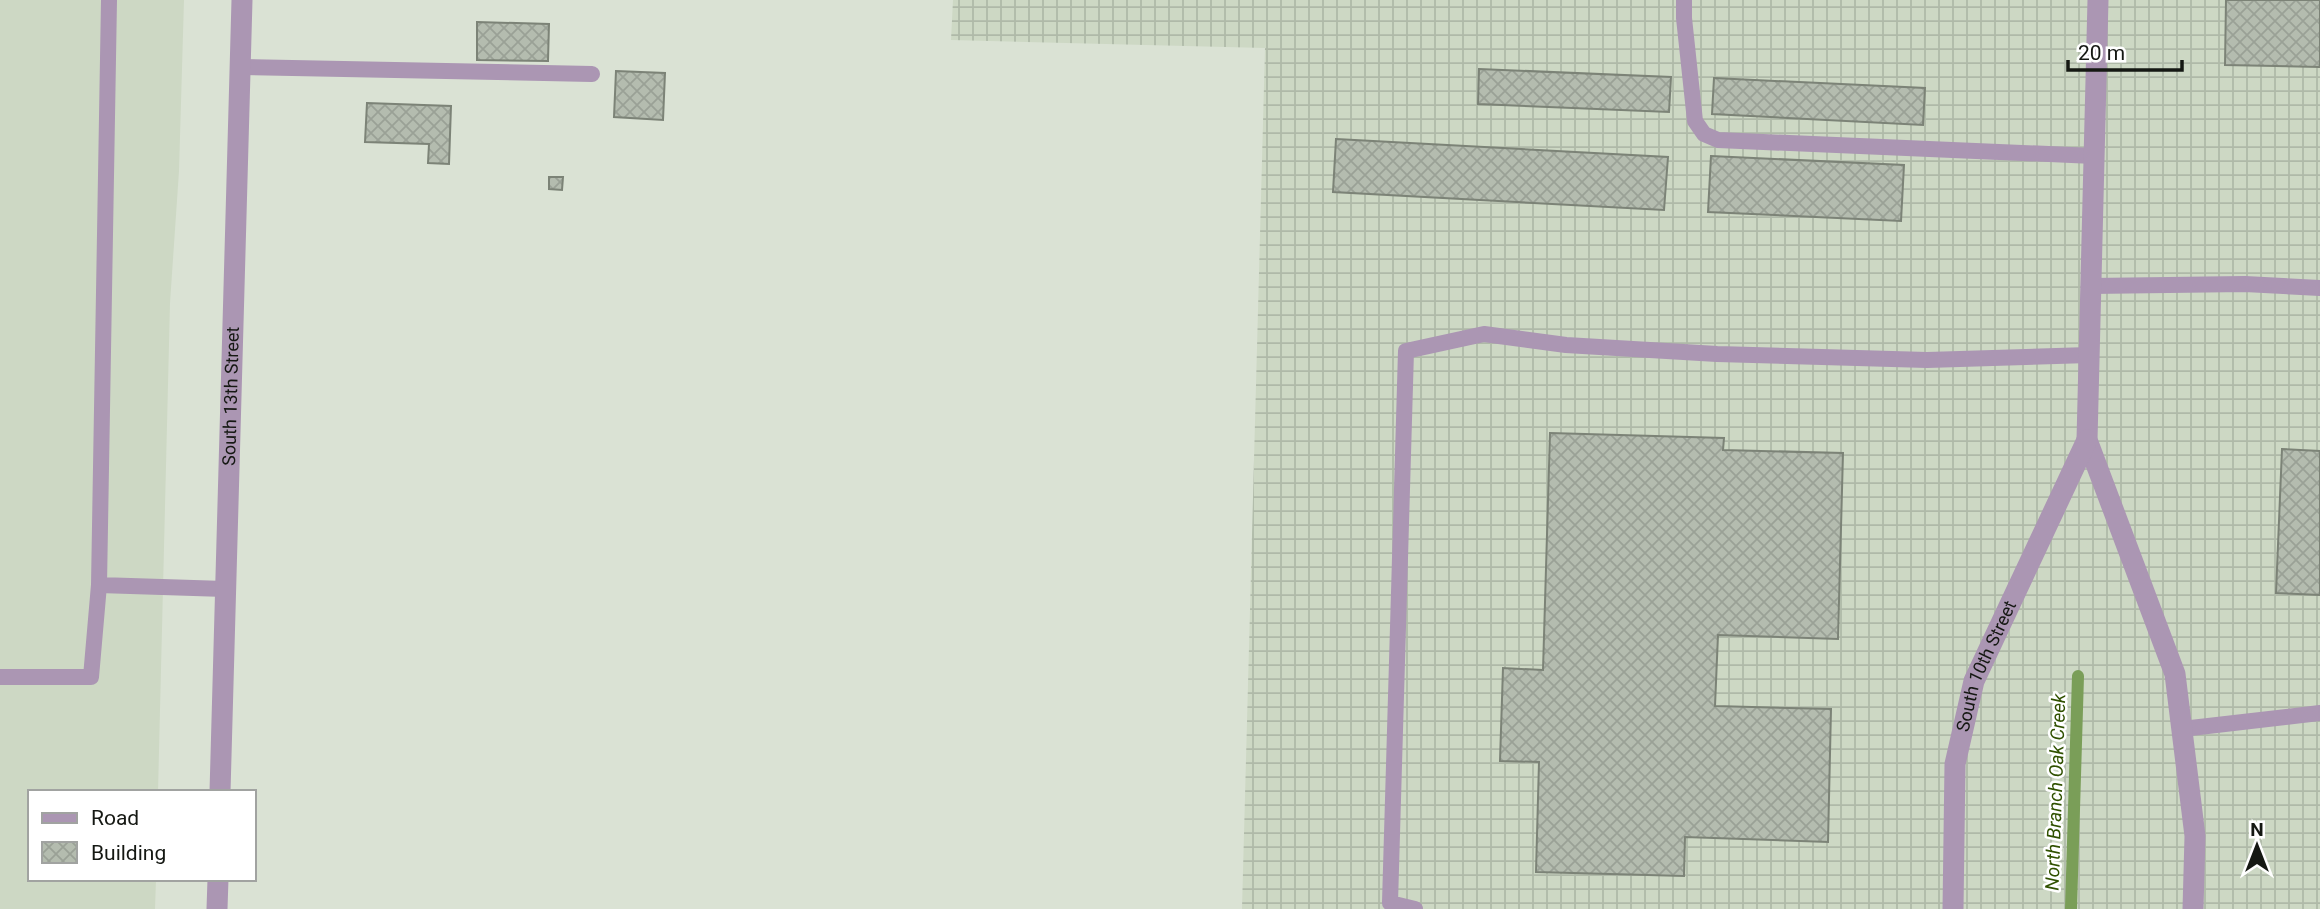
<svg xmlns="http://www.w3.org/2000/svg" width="2320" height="909" font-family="Roboto,sans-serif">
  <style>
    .built { fill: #cdd8c4 }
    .industrial { fill: url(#industrial-grid) }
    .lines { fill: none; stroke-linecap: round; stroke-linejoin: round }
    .stream { stroke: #7a9e58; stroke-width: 12 }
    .building { fill: url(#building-cross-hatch); stroke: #7c8377; stroke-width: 2 }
    .service { stroke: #ab96b3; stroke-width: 16 }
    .minor { stroke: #ab96b3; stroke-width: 21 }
    .tertiary { stroke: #ab96b3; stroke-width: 21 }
    .labels { text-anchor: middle; stroke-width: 5; stroke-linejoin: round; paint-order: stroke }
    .street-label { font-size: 18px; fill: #151813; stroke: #fff }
    .water-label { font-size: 19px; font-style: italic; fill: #305100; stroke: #fff }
  </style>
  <defs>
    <pattern id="industrial-grid" width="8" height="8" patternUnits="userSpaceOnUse" patternTransform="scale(1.75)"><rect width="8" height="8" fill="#cdd8c4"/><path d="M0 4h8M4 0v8" fill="none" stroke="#afb9a8"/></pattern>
    <pattern id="building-cross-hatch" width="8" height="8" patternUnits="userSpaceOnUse" patternTransform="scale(1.75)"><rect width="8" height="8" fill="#b4bcaf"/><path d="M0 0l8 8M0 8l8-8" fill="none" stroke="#9aa196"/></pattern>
  </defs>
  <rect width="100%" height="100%" fill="#dae2d4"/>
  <path class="built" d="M 0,0 L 184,0 L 179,171 L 170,303 L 158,792 L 30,792 L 30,879 L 156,879 L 155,909 L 0,909 Z"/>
  <path class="industrial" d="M 953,0 L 2320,0 L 2320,909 L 1242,909 L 1265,48 L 951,40 Z"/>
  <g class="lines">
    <path class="stream" d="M 2071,909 L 2078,676"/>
  </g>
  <path class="building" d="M 2226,0 L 2320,0 L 2320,67 L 2225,65 Z
    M 477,22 L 549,24 L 548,61 L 477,60 Z
    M 1479,69 L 1671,77 L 1669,112 L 1478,104 Z
    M 616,71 L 665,73 L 663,120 L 614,117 Z
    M 1714,78 L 1925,88 L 1923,125 L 1712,114 Z
    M 367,103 L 451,106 L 449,164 L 428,163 L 429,144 L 365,142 Z
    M 1336,139 L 1668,157 L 1664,210 L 1333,192 Z
    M 1711,156 L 1904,165 L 1901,221 L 1708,212 Z
    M 549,177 L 563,177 L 562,190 L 549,189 Z
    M 1550,433 L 1724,438 L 1723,450 L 1843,453 L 1838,639 L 1718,635 L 1715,706 L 1831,709 L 1828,842 L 1685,837 L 1684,876 L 1536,872 L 1539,762 L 1500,761 L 1503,668 L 1543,670 Z
    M 2282,449 L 2320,451 L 2320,595 L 2276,593 Z"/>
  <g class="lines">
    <path class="service" d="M 109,0 L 99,585 L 225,589
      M 1684,0 L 1684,18 L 1695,121 L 1704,134 L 1718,140 L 2094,156
      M 240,67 L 592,74
      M 2091,286 L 2245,284 L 2320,288
      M 0,677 L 91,677 L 99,585
      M 2182,729 L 2320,713
      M 1415,909 L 1390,903 L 1406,351 L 1484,334 L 1566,345 L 1717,354 L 1927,360 L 2089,355"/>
    <g class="minor">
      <path d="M 2098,0 L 2087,440 L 2175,674 L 2195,836 L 2193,909"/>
      <path id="s1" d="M 1953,909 L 1955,764 L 1974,681 L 2087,440"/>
    </g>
    <g class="tertiary">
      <path id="s2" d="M 220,792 L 242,0"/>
      <path d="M 217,909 L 218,879"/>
    </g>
  </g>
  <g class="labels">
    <g class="street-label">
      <text dy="6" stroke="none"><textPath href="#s2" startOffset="396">South 13th Street</textPath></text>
      <text dy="6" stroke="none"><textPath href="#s1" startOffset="248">South 10th Street</textPath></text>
    </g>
    <g class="water-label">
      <text transform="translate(2055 792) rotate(-88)" y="7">North Branch Oak Creek</text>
    </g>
  </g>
  <rect x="28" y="790" width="228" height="91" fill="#ffffff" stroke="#a1a3a1" stroke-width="2"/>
  <rect x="42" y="813" width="35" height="10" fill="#ab96b3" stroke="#a1a3a1" stroke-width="2"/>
  <text x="91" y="825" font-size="21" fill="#151813">Road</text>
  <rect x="42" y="842" width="35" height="21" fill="url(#building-cross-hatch)" stroke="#a1a3a1" stroke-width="2"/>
  <text x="91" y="860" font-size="21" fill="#151813">Building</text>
  <g transform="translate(2257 846)" stroke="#ffffff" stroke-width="5" paint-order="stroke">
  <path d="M0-5L12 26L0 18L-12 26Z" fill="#151813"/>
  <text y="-10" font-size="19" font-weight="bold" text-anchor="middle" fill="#151813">N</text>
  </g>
  <path d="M2068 60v10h114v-10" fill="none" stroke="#151813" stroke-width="3.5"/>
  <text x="2078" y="60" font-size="21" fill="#151813" stroke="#ffffff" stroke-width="5" paint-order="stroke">20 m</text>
</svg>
